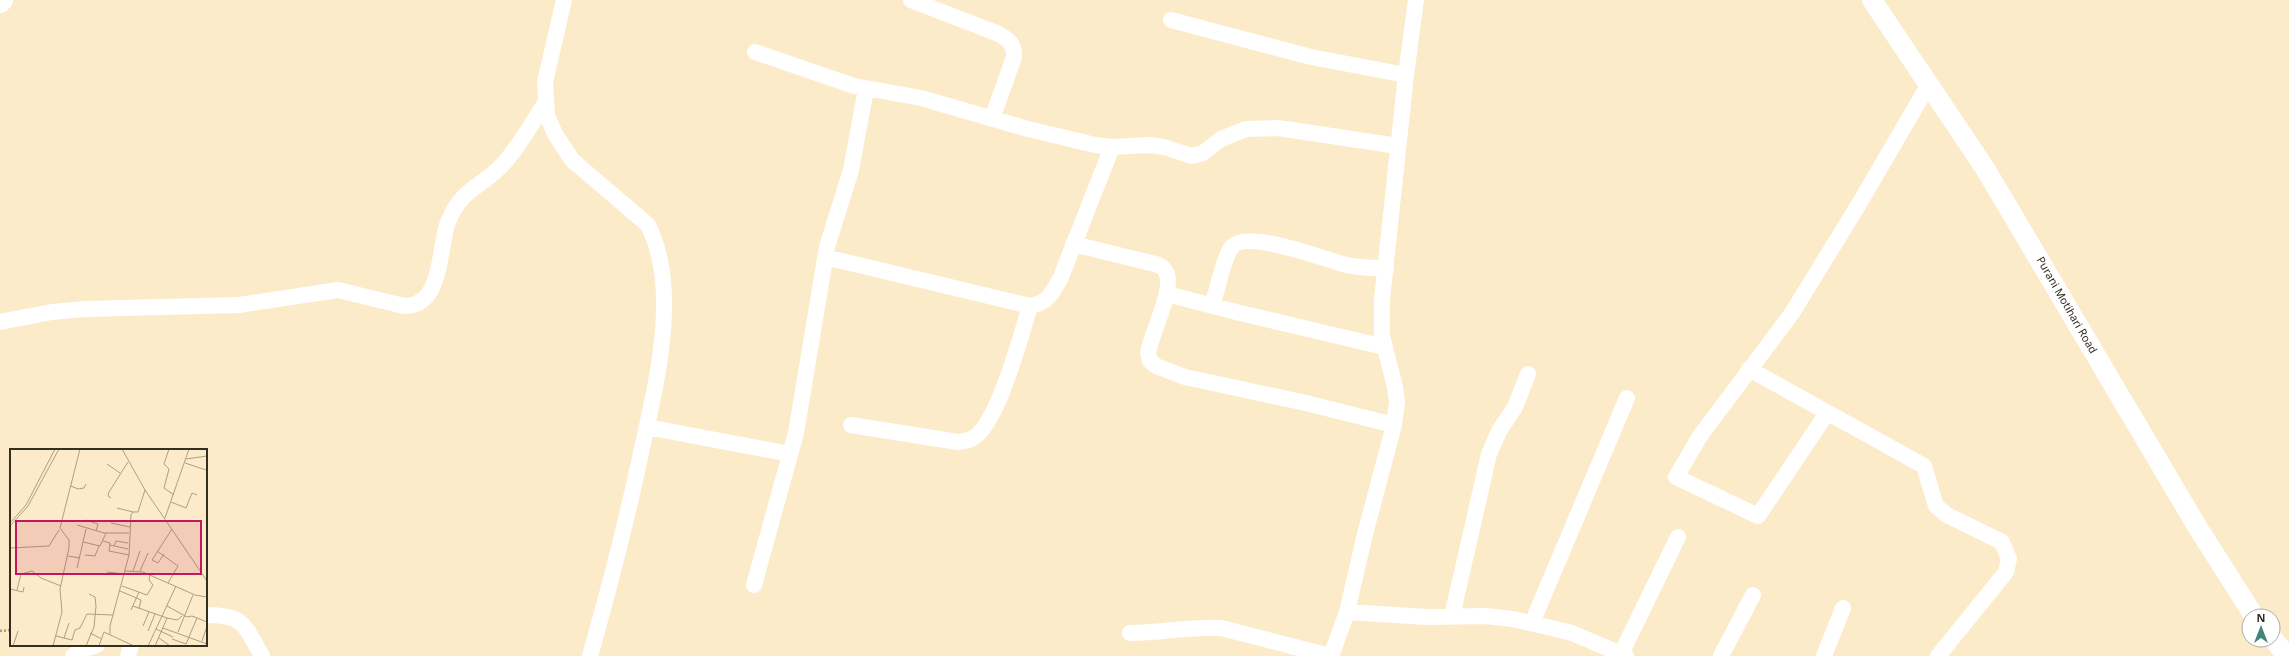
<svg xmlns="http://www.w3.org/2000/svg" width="2289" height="656" font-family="'Noto Sans',sans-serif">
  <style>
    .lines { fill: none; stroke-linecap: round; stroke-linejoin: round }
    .path { stroke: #a5997f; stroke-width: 2.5; stroke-dasharray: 2 2; stroke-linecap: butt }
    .minor { stroke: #fff; stroke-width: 16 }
    .major { stroke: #fff; stroke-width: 20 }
    .highway { stroke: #fff; stroke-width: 22 }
    .labels { text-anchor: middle; stroke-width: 3; stroke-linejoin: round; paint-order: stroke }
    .street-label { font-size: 11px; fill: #342e21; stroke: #fff }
    .inset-road { fill: none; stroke: #ac9f85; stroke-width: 1 }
    .view { fill: #c2185b; fill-opacity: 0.15; stroke: #c2185b; stroke-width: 2 }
    .inset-edge { fill: none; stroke: #342e21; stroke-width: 2 }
  </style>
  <rect width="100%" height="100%" fill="#fcebc8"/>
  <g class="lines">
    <path class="path" d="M 0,631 L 11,630"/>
    <path class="minor" d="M 564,0 L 545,82 L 547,115 L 555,134 L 572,160 L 648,225 C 682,292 654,392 639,462 C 625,528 608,592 590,656
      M 911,0 L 999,34 C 1009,40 1015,44 1014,57 L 992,119
      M 1171,20 L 1311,57 L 1406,75
      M 755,52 L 854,86 L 921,98 L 1028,129 L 1095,145 L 1112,147 L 1150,145 L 1164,147 L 1192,156 L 1203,153 L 1221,139 L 1246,129 L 1278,128 L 1398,146
      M 1073,244 L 1151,263 C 1157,264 1163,266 1166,272 C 1175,288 1151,334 1148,353 L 1150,361 L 1156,366 L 1185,377 L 1306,403 L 1394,425
      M 825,257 L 1030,306 C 1048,303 1053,292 1061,277 L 1112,147
      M 1167,294 L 1236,312 L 1384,347
      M 1212,306 C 1217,292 1223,259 1231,248 C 1245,228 1324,259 1343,264 C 1357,268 1371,268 1386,268
      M 0,322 L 52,312 L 85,309 L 239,305 L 338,290 L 404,306 C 444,306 438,248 448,222 C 462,187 483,187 504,163 C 520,145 532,123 545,103
      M 1749,369 L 1924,466 L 1936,506 L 1947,515 L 2002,542 L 2009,559 L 2006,572 L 1938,656
      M 1827,413 L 1758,516 L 1676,477 L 1700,436 L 1792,313 L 1859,204 L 1929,84
      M 851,425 L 958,442 C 962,441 969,441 973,438 C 998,424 1021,335 1030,306
      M 647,427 L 790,454
      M 754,585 L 796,433 L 827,247 L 851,170 L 866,89
      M 1347,612 L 1427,617 L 1486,616 L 1513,619 L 1572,633 L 1626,656
      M 206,615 C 245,615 244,625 262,656
      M 1452,616 L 1489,454 L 1499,431 L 1515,407 L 1528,374
      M 1532,623 L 1627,398
      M 1130,633 C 1161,633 1191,626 1221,628 L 1330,656
      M 1621,654 L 1678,537
      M 73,656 L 83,649 L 97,645
      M 128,656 L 131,645
      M 1331,656 L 1347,612 L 1365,534 L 1394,425 L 1397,402 L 1395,387 L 1382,336 L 1382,299 L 1406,75 L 1416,0
      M 1721,656 L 1753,595
      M 1824,656 L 1843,608"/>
    <path class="major" d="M 1872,0 L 1986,170 L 2198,528 L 2254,616
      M 2273,639 L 2287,656"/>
    <path class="highway" d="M 0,2 L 2,0"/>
  </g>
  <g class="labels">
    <g class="street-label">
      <text transform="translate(2067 305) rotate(60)" y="4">Purani Motihari Road</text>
    </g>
  </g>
  <g transform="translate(10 449)">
    <rect width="197" height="197" fill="#fcebc8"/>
    <path class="inset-road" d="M 112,0 L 135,41 L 197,132M 159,0 L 154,15 L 159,20 L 154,39 L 164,46M 176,10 L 197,7M 175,14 L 196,21M 97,15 L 110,24M 61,37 L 68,40 L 74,39 L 76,35M 101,49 L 98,47 L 99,43 L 118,13M 161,53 L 176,59 L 182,44 L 187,46M 107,59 L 123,63M 155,69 L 179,0M 76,71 L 88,75 L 86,82M 0,74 L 16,56 L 45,0M 101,74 L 120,78M 67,76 L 94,84 L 119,84M 0,77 L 18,57 L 49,0M 93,92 L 100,94 L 99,102 L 119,106M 73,93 L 90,97 L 96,84M 100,96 L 118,100M 104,97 L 106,92 L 118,94M 0,99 L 39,97 L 49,81M 147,102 L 168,117 L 158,134M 154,105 L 148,114 L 142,111 L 162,80M 75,106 L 85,107 L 89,97M 58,107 L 70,109M 67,119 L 76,80M 115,122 L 133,123 L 185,146 L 197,148M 123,122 L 130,102M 130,122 L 138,104M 97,123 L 114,125M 112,137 L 137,146 L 143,136 L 139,131 L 140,126M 0,140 L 13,143 L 14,138M 7,141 L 11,125 L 22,122 L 31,129 L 51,137M 110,142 L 131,151 L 129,160M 123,157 L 157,169 L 145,197M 157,157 L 177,168 L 182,167 L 197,173M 121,161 L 129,143M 157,169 L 167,171 L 172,167M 133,177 L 139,163M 153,179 L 197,195M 146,180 L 163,188M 138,182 L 145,165M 168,183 L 183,146M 80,184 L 92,190M 100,185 L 100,177 L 119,106 L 121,66 L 123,63 L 128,63 L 135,41M 46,187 L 62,191 L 65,181 L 70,179 L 77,165 L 103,166M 54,189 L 59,174M 149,189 L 160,197M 162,190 L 176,195 L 187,169M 192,192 L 197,177M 3,197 L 8,182M 43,197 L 52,163 L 50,140 L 59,99 L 59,91 L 50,79 L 70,0M 76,197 L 84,178 L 86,157 L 85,148 L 79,145M 89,197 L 94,183 L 124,197M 138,197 L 166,137"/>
    <path class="view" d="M 6,72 L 191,72 L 191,125 L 6,125 Z"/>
    <rect width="197" height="197" class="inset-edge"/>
  </g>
  <g transform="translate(2261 628)"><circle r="19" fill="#ffffff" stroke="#aeaba6"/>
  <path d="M0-3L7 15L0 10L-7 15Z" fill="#40857b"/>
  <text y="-6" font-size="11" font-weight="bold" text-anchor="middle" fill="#342e21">N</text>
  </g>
</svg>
